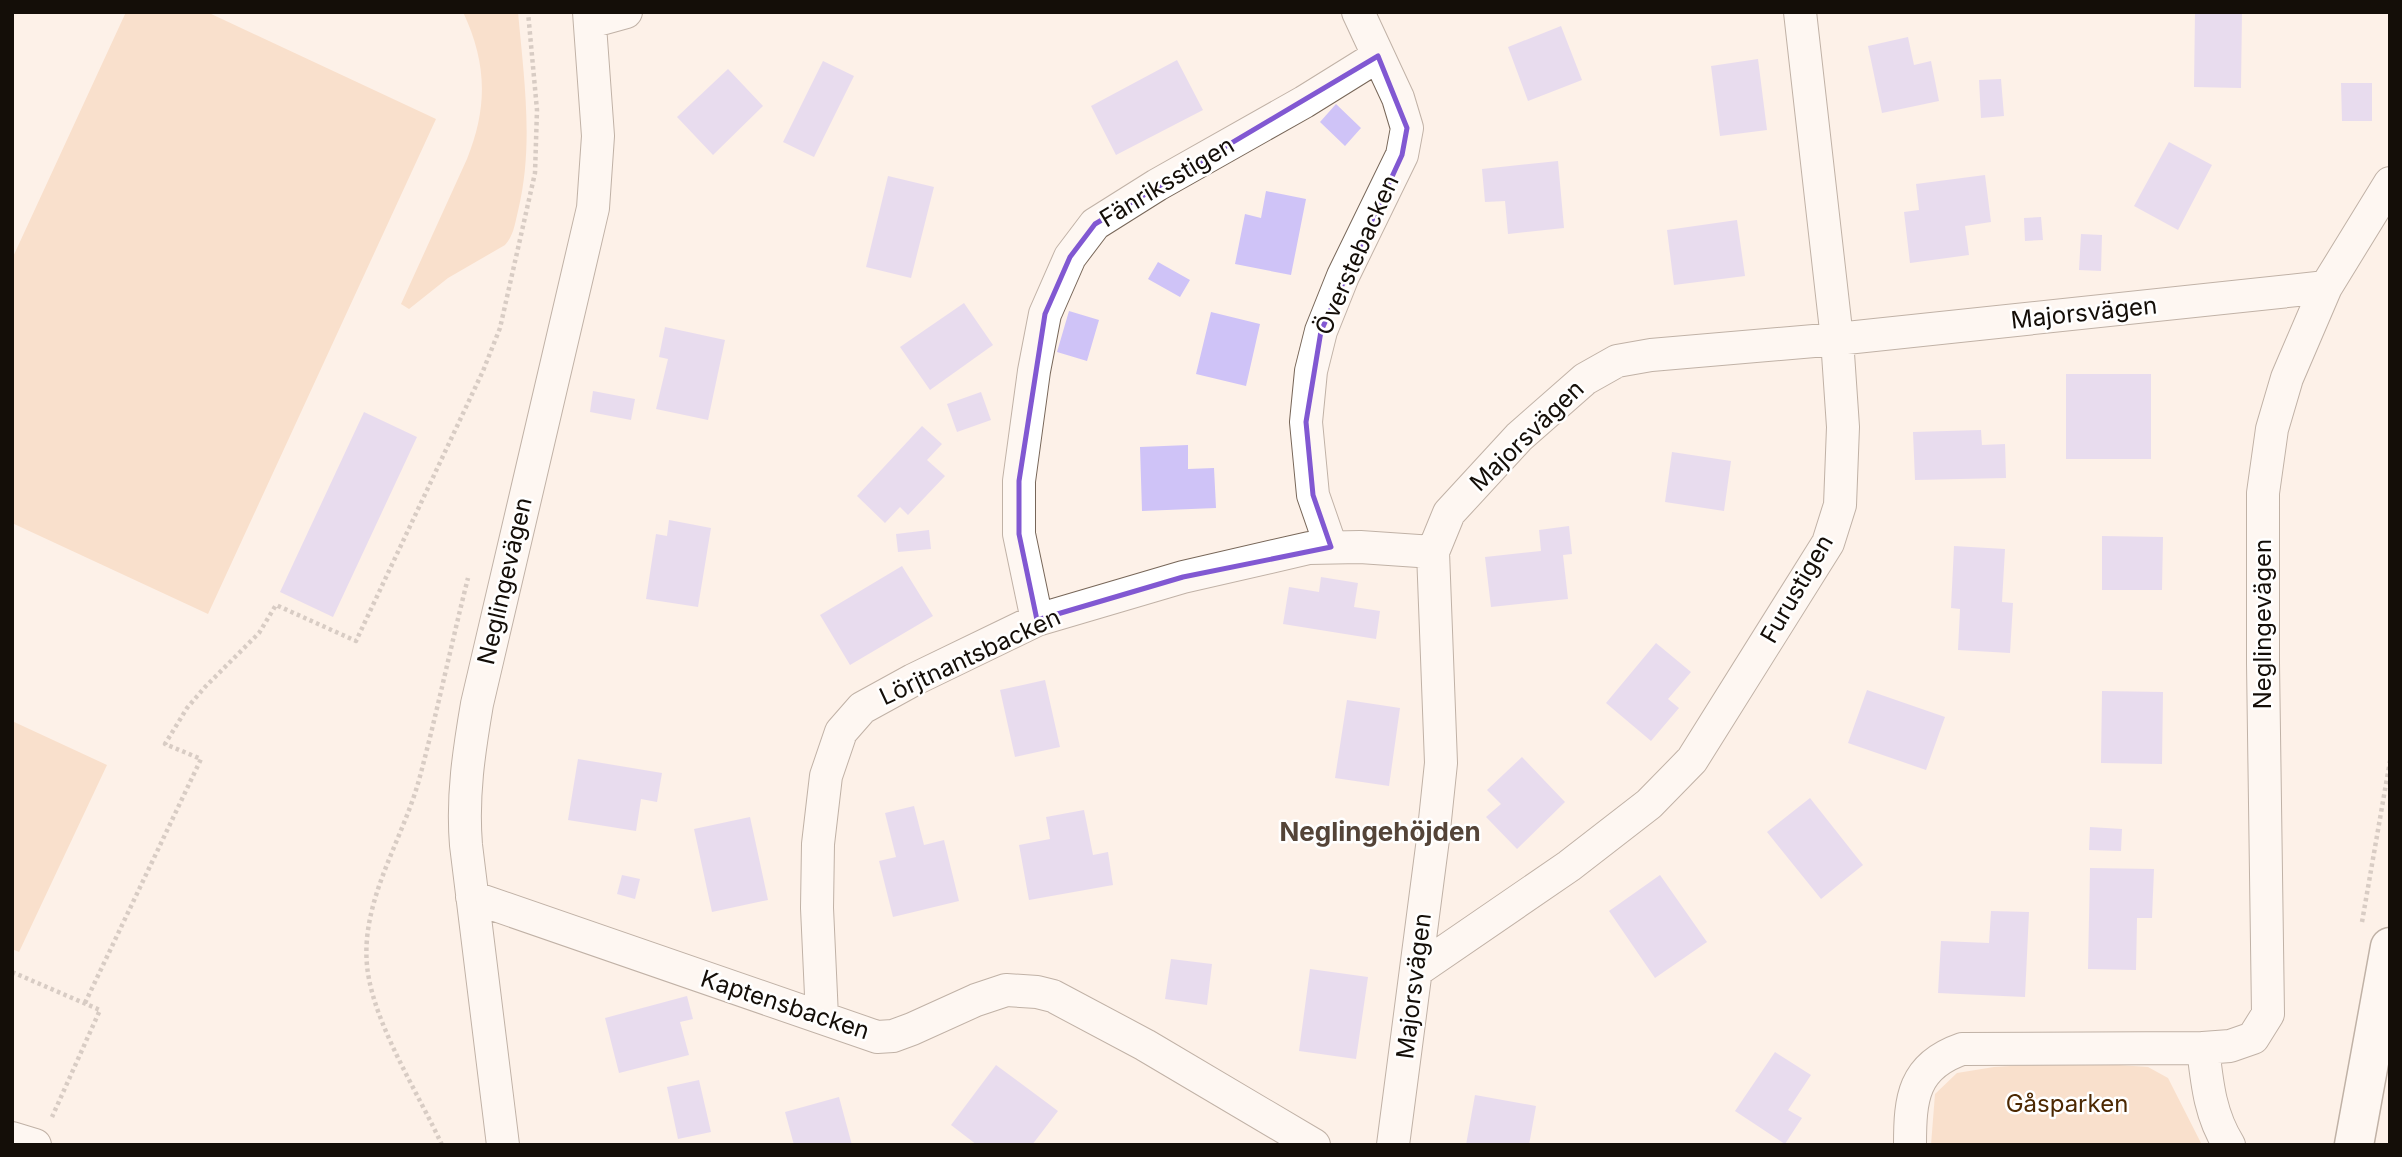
<svg xmlns="http://www.w3.org/2000/svg" width="2402" height="1157" font-family="Inter,sans-serif">
  <style>
    .green { fill: #f4ccab }
    .building { fill: #cfc3f7 }
    .lines { fill: none; stroke-linecap: round; stroke-linejoin: round }
    .minor-casing { stroke: #776658; stroke-width: 34 }
    .secondary-casing { stroke: #776658; stroke-width: 41 }
    .path { stroke: #aba19a; stroke-width: 4.5; stroke-dasharray: 3.5 3.5; stroke-linecap: butt }
    .minor { stroke: #fff; stroke-width: 32 }
    .secondary { stroke: #fff; stroke-width: 38 }
    .marked { fill: none; stroke: #8158d2; stroke-width: 5; stroke-linejoin: round }
    .labels { text-anchor: middle; stroke-width: 5; stroke-linejoin: round; paint-order: stroke }
    .street-label { font-size: 24px; fill: #140e08; stroke: #fff }
    .park-label { font-size: 24px; fill: #4c2801; stroke: #fff }
    .neighbourhood-label { font-size: 26px; font-weight: bold; fill: #544438; stroke: #fff }
  </style>
  <rect width="100%" height="100%" fill="#fdf1e8"/>
  <path class="green" d="M 126,12 L 207,12 L 436,119 L 208,614 L 12,523 L 12,259 Z
    M 463,12 L 518,12 C 524,79 534,145 518,211 C 515,223 514,235 505,245 L 448,278 L 409,309 L 401,304 L 467,159 C 488,107 487,63 463,12 Z
    M 12,721 L 107,765 L 19,952 L 12,949 Z
    M 2075,1062 L 2148,1067 L 2168,1078 L 2202,1145 L 1931,1145 L 1935,1094 L 1957,1073 L 1994,1067 Z"/>
  <path class="building" d="M 2195,12 L 2242,12 L 2241,88 L 2194,87 Z
    M 1561,26 L 1582,80 L 1528,101 L 1508,47 Z
    M 1908,37 L 1914,65 L 1931,61 L 1939,101 L 1882,113 L 1868,46 Z
    M 1758,59 L 1767,130 L 1720,136 L 1711,66 Z
    M 1177,60 L 1203,110 L 1116,155 L 1091,106 Z
    M 823,61 L 854,76 L 814,157 L 783,142 Z
    M 728,69 L 763,106 L 713,155 L 677,117 Z
    M 2001,79 L 2004,116 L 1981,118 L 1979,80 Z
    M 2341,83 L 2372,83 L 2372,121 L 2342,121 Z
    M 1336,104 L 1361,128 L 1345,146 L 1320,122 Z
    M 2169,142 L 2212,165 L 2178,230 L 2134,206 Z
    M 1558,161 L 1564,228 L 1508,234 L 1505,201 L 1485,202 L 1482,169 Z
    M 1985,175 L 1991,222 L 1965,226 L 1969,255 L 1910,263 L 1904,212 L 1919,210 L 1916,184 Z
    M 888,176 L 934,187 L 911,278 L 866,267 Z
    M 1266,191 L 1306,199 L 1291,275 L 1235,264 L 1245,214 L 1261,218 Z
    M 2041,217 L 2043,240 L 2025,241 L 2024,218 Z
    M 1737,220 L 1745,276 L 1674,285 L 1667,230 Z
    M 2081,234 L 2102,235 L 2101,271 L 2079,270 Z
    M 1158,262 L 1190,280 L 1180,297 L 1148,279 Z
    M 964,303 L 993,345 L 930,390 L 900,347 Z
    M 1069,311 L 1099,320 L 1087,361 L 1057,352 Z
    M 1211,312 L 1260,324 L 1246,386 L 1196,374 Z
    M 665,327 L 725,340 L 708,420 L 656,409 L 668,359 L 659,357 Z
    M 2066,374 L 2151,374 L 2151,459 L 2066,459 Z
    M 593,391 L 635,399 L 631,420 L 590,412 Z
    M 981,392 L 991,420 L 957,432 L 947,404 Z
    M 364,412 L 417,437 L 333,617 L 280,592 Z
    M 922,426 L 942,444 L 927,460 L 945,476 L 908,515 L 900,507 L 885,523 L 857,496 Z
    M 1981,430 L 1982,445 L 2005,444 L 2006,478 L 1915,480 L 1913,432 Z
    M 1188,445 L 1188,469 L 1214,468 L 1216,508 L 1142,511 L 1140,447 Z
    M 1672,452 L 1731,461 L 1724,511 L 1665,502 Z
    M 669,520 L 711,528 L 698,607 L 646,599 L 656,534 L 667,536 Z
    M 1569,526 L 1572,554 L 1563,555 L 1568,599 L 1491,607 L 1485,557 L 1541,551 L 1539,530 Z
    M 929,530 L 931,549 L 898,552 L 896,534 Z
    M 2102,536 L 2163,537 L 2162,590 L 2102,590 Z
    M 1954,546 L 2005,549 L 2002,602 L 2013,603 L 2010,653 L 1958,650 L 1960,609 L 1951,608 Z
    M 902,566 L 933,616 L 850,665 L 820,615 Z
    M 1321,577 L 1358,583 L 1354,607 L 1380,611 L 1376,639 L 1283,624 L 1289,587 L 1319,592 Z
    M 1656,643 L 1691,672 L 1668,699 L 1679,708 L 1651,741 L 1606,703 Z
    M 1045,680 L 1060,747 L 1015,757 L 1000,690 Z
    M 1867,690 L 1945,717 L 1926,770 L 1848,743 Z
    M 2102,691 L 2163,692 L 2162,764 L 2101,763 Z
    M 1347,700 L 1400,708 L 1389,786 L 1335,778 Z
    M 1522,757 L 1565,802 L 1517,849 L 1486,817 L 1501,804 L 1487,790 Z
    M 578,759 L 662,773 L 657,802 L 641,799 L 636,831 L 568,820 Z
    M 1810,798 L 1863,865 L 1821,899 L 1767,832 Z
    M 914,806 L 924,845 L 944,840 L 959,901 L 893,917 L 879,861 L 896,857 L 885,813 Z
    M 1084,810 L 1093,855 L 1108,852 L 1113,885 L 1029,900 L 1019,845 L 1050,839 L 1046,817 Z
    M 750,817 L 768,900 L 712,912 L 694,829 Z
    M 2090,827 L 2122,829 L 2121,851 L 2089,850 Z
    M 2090,868 L 2154,869 L 2152,918 L 2137,918 L 2136,970 L 2088,969 Z
    M 622,875 L 640,879 L 635,899 L 617,894 Z
    M 1660,875 L 1707,942 L 1655,978 L 1609,911 Z
    M 1991,911 L 2029,912 L 2025,997 L 1938,993 L 1941,941 L 1989,943 Z
    M 1171,959 L 1212,964 L 1207,1005 L 1165,999 Z
    M 1310,969 L 1368,977 L 1356,1059 L 1299,1051 Z
    M 687,996 L 693,1019 L 680,1022 L 689,1055 L 619,1073 L 605,1018 Z
    M 1775,1052 L 1811,1075 L 1788,1110 L 1802,1118 L 1785,1144 L 1735,1111 Z
    M 996,1065 L 1058,1111 L 1032,1145 L 977,1145 L 951,1125 Z
    M 699,1080 L 711,1132 L 678,1139 L 667,1087 Z
    M 1475,1095 L 1536,1106 L 1529,1145 L 1466,1145 Z
    M 839,1097 L 852,1145 L 794,1145 L 785,1112 Z"/>
  <g class="lines">
    <defs>
      <path id="minor" d="M 590,22 L 626,12
        M 1331,547 L 1313,495 L 1306,422 L 1311,371 L 1321,331 L 1343,276 L 1402,155 L 1407,128 L 1398,98 L 1358,12
        M 1037,620 L 1019,534 L 1019,481 L 1034,371 L 1045,314 L 1070,257 L 1095,224 L 1157,185 L 1304,102 L 1378,56
        M 472,897 L 877,1037 L 893,1036 L 912,1029 L 976,1000 L 1006,990 L 1037,992 L 1053,996 L 1145,1045 L 1314,1145
        M 1416,971 L 1569,866 L 1649,804 L 1692,760 L 1828,543 L 1840,505 L 1843,427 L 1837,339 L 1800,12
        M 822,1017 L 817,908 L 818,844 L 826,776 L 841,732 L 862,708 L 913,680 L 1037,620 L 1183,577 L 1309,548 L 1360,547 L 1433,552
        M 2203,1048 C 2207,1083 2210,1115 2229,1145
        M 12,1138 L 35,1145
        M 503,1145 L 466,845 C 462,796 469,751 477,704 L 593,208 L 598,136 L 589,12
        M 1393,1145 L 1433,839 L 1441,763 L 1433,552 L 1449,513 L 1519,437 L 1585,379 L 1617,361 L 1651,355 L 1837,339 L 2326,287
        M 1910,1145 C 1910,1098 1913,1066 1962,1049 L 2203,1048 L 2230,1046 L 2253,1038 L 2268,1014 L 2263,663 L 2263,493 L 2272,429 L 2287,378 L 2326,287 L 2390,183"/>
      <path id="secondary" d="M 2354,1145 L 2390,947"/>
    </defs>
    <use href="#minor" class="minor-casing"/>
    <use href="#secondary" class="secondary-casing"/>
    <path class="path" d="M 2362,922 L 2390,761
      M 12,972 L 100,1010 L 52,1117
      M 85,1003 L 201,759 L 165,744 L 187,708 L 205,687 L 259,633 L 276,605 L 356,641 L 483,371 L 500,328 L 535,173 L 537,110 L 528,12
      M 442,1145 C 419,1095 379,1032 369,979 C 355,909 401,845 419,780 C 437,713 451,645 468,578"/>
    <use href="#minor" class="minor"/>
    <use href="#secondary" class="secondary"/>
  </g>
  <path d="M0 0H2402V1157H0ZM 1378,56 L 1407,128 L 1402,155 L 1321,331 L 1306,422 L 1313,495 L 1331,547 L 1183,577 L 1037,620 L 1019,534 L 1019,481 L 1045,314 L 1070,257 L 1095,224 Z" fill="#fdf1e8" fill-opacity=".55" fill-rule="evenodd"/>
  <path class="marked" d="M 1378,56 L 1407,128 L 1402,155 L 1321,331 L 1306,422 L 1313,495 L 1331,547 L 1183,577 L 1037,620 L 1019,534 L 1019,481 L 1045,314 L 1070,257 L 1095,224 Z"/>
  <g class="labels">
    <g class="street-label">
      <text transform="translate(1167 182) rotate(-31)" y="8">Fänriksstigen</text>
      <text transform="translate(1357 255) rotate(-66)" y="8">Överstebacken</text>
      <text transform="translate(2084 313) rotate(-6)" y="8">Majorsvägen</text>
      <text transform="translate(1527 436) rotate(-44)" y="8">Majorsvägen</text>
      <text transform="translate(505 581) rotate(-77)" y="8">Neglingevägen</text>
      <text transform="translate(1797 589) rotate(-60)" y="8">Furustigen</text>
      <text transform="translate(2263 624) rotate(-90)" y="8">Neglingevägen</text>
      <text transform="translate(970 657) rotate(-25)" y="8">Lörjtnantsbacken</text>
      <text transform="translate(1414 986) rotate(-83)" y="8">Majorsvägen</text>
      <text transform="translate(785 1005) rotate(18)" y="8">Kaptensbacken</text>
    </g>
    <g class="park-label">
      <text x="2067" y="1112">Gåsparken</text>
    </g>
    <g class="neighbourhood-label">
      <text x="1380" y="841">Neglingehöjden</text>
    </g>
  </g>
  <rect width="2402" height="1157" fill="none" stroke="#140e08" stroke-width="28"/>
</svg>
